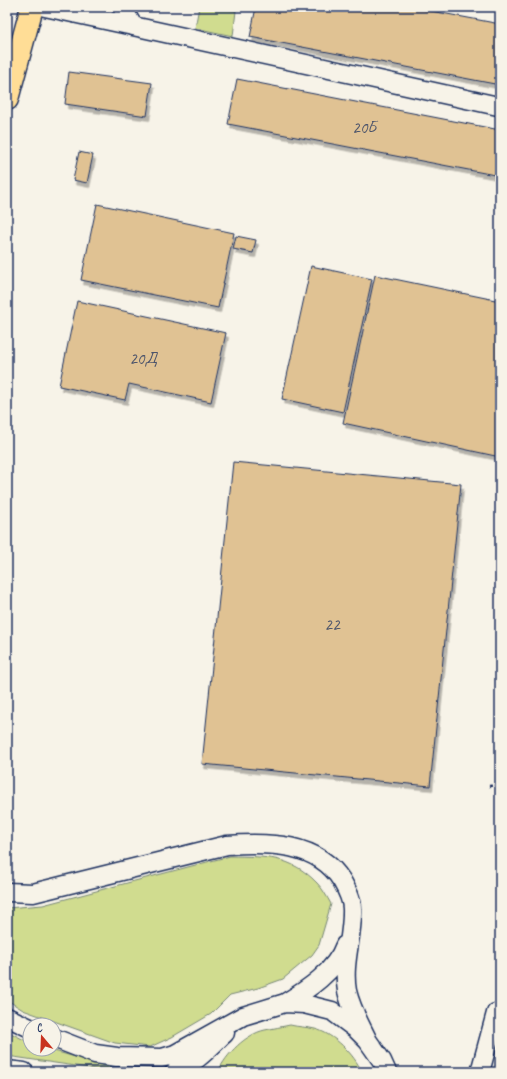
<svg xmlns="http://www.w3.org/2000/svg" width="507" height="1079" font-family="Caveat,sans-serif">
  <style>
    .green { fill: #d0dc8f; stroke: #768676 }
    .building { fill: #e0c293; stroke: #1b2f5e; filter: url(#shadow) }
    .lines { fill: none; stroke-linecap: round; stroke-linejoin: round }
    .minor-casing { stroke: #1b2f5e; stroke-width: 21 }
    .highway-casing { stroke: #1b2f5e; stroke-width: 25 }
    .path { stroke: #1b2f5e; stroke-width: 2.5; stroke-dasharray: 3 3; stroke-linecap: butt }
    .minor { stroke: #f7f3e8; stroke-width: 18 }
    .highway { stroke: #ffdd96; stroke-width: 22 }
    .labels { text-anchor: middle; stroke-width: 3; stroke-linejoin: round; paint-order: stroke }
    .number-label { font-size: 17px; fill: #4c546b }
  </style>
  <defs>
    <filter id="shadow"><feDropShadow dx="2.5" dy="4.5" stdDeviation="0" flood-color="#0004"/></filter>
  </defs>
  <rect width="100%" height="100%" fill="#f7f3e8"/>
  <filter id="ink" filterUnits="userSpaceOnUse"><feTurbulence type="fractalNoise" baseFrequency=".025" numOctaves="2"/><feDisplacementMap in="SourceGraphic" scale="8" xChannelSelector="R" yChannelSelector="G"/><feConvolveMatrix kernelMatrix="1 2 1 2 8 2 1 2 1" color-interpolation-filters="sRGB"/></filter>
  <g filter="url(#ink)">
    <path class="green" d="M 199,7 L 216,7 L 236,11 L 233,36 L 195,28 Z
      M 230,856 C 266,857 290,855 317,883 C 323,889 327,897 331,904 L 319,945 L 312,955 L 283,979 L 258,988 L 230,995 L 211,1014 L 172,1037 L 150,1047 L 115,1043 L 23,1010 L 7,1000 L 7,908 L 43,905 Z
      M 290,1025 C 298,1027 307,1027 315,1029 C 334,1034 354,1054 362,1072 L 218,1072 C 226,1054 246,1034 265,1030 C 273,1028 282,1027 290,1025 Z
      M 7,1031 L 30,1043 L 30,1049 L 47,1049 L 111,1067 L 109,1070 L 96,1069 L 7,1056 Z"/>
    <path class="building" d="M 256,7 L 410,7 L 500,24 L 500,85 L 250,37 Z
      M 69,72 L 152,83 L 147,116 L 65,104 Z
      M 237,79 L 500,130 L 500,176 L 228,124 Z
      M 79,152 L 93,155 L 87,183 L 73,180 Z
      M 97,204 L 234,233 L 218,308 L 81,280 Z
      M 236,236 L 256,240 L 253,253 L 233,249 Z
      M 311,266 L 372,279 L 343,412 L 282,399 Z
      M 375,275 L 500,301 L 500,457 L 343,423 Z
      M 77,301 L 226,333 L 211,402 L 129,384 L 125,400 L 59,386 Z
      M 233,462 L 461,484 L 430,786 L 202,764 Z"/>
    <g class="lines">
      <defs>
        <path id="minor" d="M 45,7 L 133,26
          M 122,7 L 133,26 L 498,106
          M 7,892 L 33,893 L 227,845 C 268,842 318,842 342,881 C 347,890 352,899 352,909 C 353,937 342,963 347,991 C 351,1009 360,1024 368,1041
          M 285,1003 C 307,990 336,971 345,945
          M 7,1017 L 30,1028
          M 54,1038 L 95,1054 L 117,1057 L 162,1058 L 175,1054 L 243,1016 L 285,1003 L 304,1004 L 332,1011 L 356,1029 L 368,1041 L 382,1061 L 387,1072
          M 7,1070 L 24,1072
          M 175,1072 C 195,1064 210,1047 225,1033
          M 480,1072 L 496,1013 L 500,1012"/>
        <path id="highway" d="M 7,99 L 32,7"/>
      </defs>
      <use href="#minor" class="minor-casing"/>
      <use href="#highway" class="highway-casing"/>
      <path class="path" d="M 489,786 L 500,785"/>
      <use href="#minor" class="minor"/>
      <use href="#highway" class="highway"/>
    </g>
  </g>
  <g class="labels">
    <g class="number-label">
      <text x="364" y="133">20Б</text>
      <text x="143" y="364">20Д</text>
      <text x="332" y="630">22</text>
    </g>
  </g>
  <rect width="507" height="1079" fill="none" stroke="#f7f3e8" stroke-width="24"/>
  <rect x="12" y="12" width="483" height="1055" fill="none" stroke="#1b2f5e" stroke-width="1.5" filter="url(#ink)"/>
  <g transform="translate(42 1037) rotate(341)"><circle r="19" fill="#f7f3e8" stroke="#9fa5b1"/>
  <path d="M0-3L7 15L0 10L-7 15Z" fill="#c8321e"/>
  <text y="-6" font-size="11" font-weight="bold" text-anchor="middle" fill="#1b2f5e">С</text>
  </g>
</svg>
